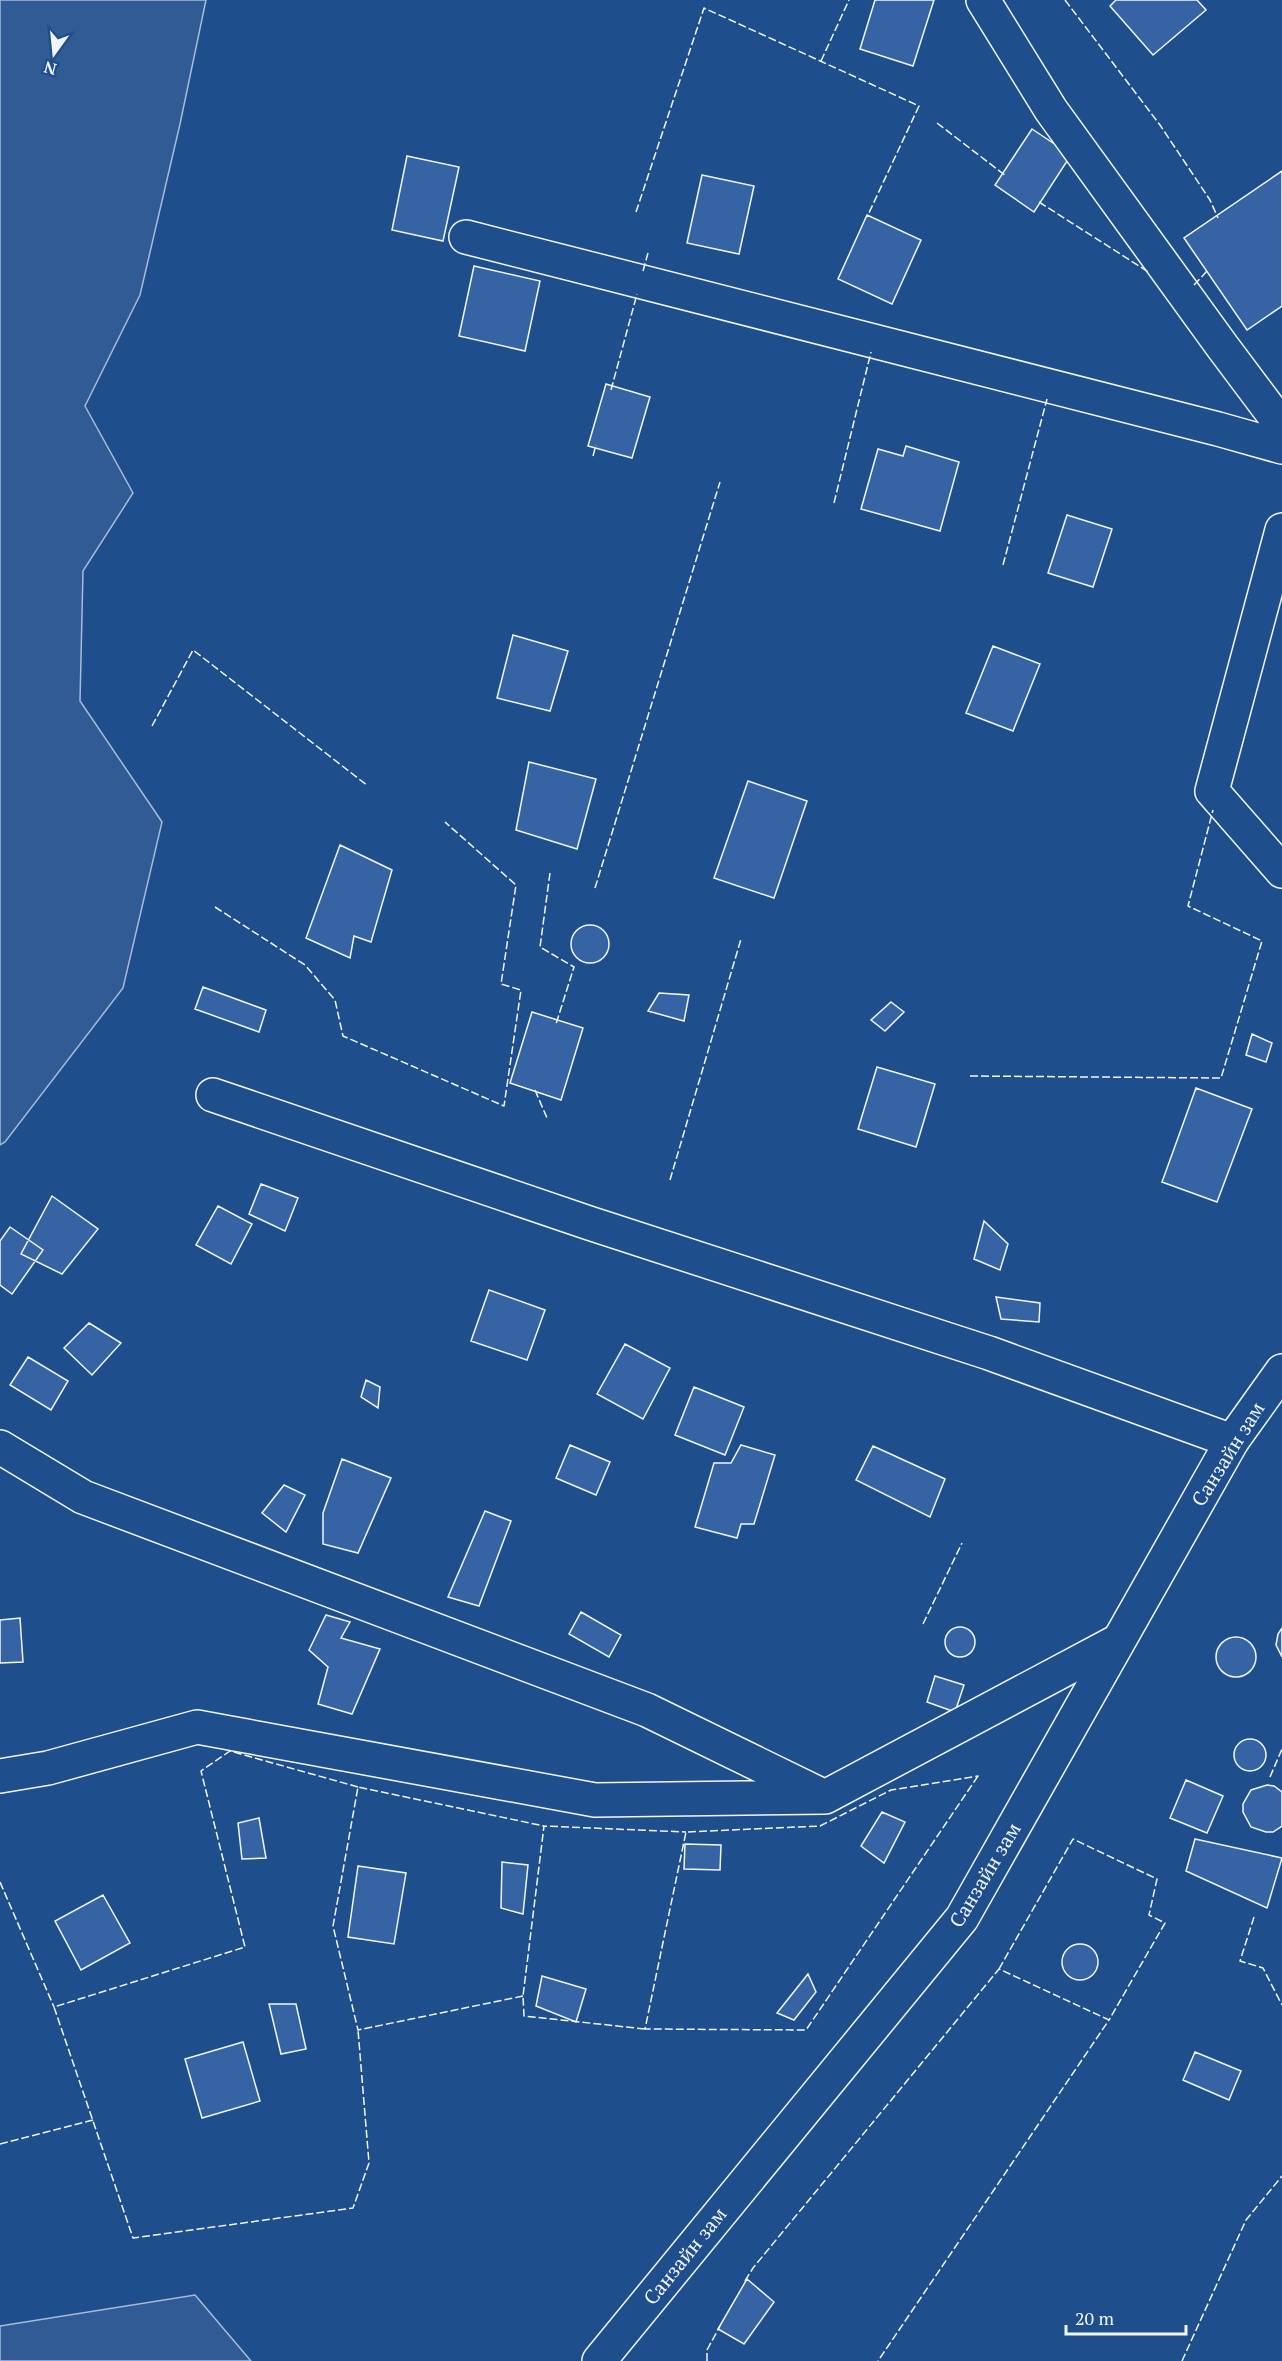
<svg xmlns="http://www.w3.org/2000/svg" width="1282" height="2361" font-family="'PT Serif',serif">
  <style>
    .green { fill: #305b95; stroke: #a8bbd7; stroke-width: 1.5 }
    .building { fill: #3563a3; stroke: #f2f6ff; stroke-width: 1.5 }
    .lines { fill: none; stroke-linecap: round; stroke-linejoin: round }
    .minor-casing { stroke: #f2f6ff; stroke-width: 36 }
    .major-casing { stroke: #f2f6ff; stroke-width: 36 }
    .minor { stroke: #1f4e8c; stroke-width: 33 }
    .major { stroke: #1f4e8c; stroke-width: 33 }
    .fence { stroke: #f2f6ff; stroke-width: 1.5; stroke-dasharray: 8 3; stroke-linecap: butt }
    .labels { text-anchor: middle; stroke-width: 4.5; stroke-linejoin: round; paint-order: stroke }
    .street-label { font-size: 20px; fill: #f2f6ff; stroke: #1f4e8c }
  </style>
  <rect width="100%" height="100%" fill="#1f4e8c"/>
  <path class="green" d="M 0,0 L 206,0 L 180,124 L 140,295 L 85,406 L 133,493 L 83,571 L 80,701 L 162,822 L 123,988 L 5,1142 L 0,1145 Z
    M 195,2295 L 251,2361 L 0,2361 L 0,2326 Z"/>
  <path class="building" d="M 875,0 L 934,0 L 913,66 L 860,49 Z
    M 1116,0 L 1197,0 L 1206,10 L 1153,55 L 1110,6 Z
    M 1032,129 L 1071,155 L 1034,212 L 995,185 Z
    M 407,156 L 459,167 L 443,241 L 392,230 Z
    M 1282,171 L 1282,306 L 1247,330 L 1184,238 Z
    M 702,175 L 754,186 L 739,254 L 687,243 Z
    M 867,215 L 921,240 L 892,304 L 838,279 Z
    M 474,266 L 540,281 L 525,351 L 459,336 Z
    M 606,384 L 650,397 L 632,458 L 588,446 Z
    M 906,446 L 959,462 L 940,531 L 861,509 L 878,449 L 903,456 Z
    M 1067,515 L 1112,529 L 1093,587 L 1048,573 Z
    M 513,635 L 568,651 L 550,711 L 497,698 Z
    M 993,646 L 1040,664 L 1013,731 L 966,713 Z
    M 529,762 L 596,779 L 577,849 L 516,830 Z
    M 748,781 L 807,801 L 774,898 L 714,878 Z
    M 340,845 L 392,870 L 371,942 L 354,936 L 350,958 L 306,938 Z
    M571 944a19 19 0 1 1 38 0a19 19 0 1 1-38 0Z
    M 203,987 L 266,1010 L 259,1032 L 195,1009 Z
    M 659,993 L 689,995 L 684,1021 L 648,1011 Z
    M 891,1002 L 904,1012 L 885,1031 L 871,1020 Z
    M 532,1012 L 583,1028 L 561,1100 L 510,1083 Z
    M 1252,1034 L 1272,1043 L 1266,1062 L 1246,1055 Z
    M 877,1067 L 935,1084 L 916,1147 L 858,1129 Z
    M 1196,1088 L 1252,1109 L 1217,1202 L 1162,1182 Z
    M 261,1184 L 298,1198 L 285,1231 L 249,1214 Z
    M 52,1196 L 98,1229 L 62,1274 L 21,1254 Z
    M 218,1206 L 252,1224 L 231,1264 L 196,1245 Z
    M 984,1221 L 1008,1244 L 1000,1270 L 974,1259 Z
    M 10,1227 L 43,1250 L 12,1294 L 0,1285 L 0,1241 Z
    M 489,1290 L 545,1310 L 527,1360 L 471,1341 Z
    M 996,1297 L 1040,1303 L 1039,1322 L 1001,1319 Z
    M 89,1323 L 121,1343 L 92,1375 L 64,1348 Z
    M 625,1344 L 670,1368 L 643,1419 L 597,1394 Z
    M 28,1357 L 68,1381 L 51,1410 L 10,1385 Z
    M 366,1380 L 380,1387 L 378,1408 L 361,1397 Z
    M 694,1387 L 744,1407 L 725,1455 L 675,1435 Z
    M 570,1445 L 610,1462 L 596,1495 L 556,1478 Z
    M 741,1445 L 775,1455 L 754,1524 L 741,1524 L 737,1538 L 695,1527 L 714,1463 L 731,1463 Z
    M 873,1446 L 945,1479 L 930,1517 L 856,1480 Z
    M 342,1459 L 391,1478 L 358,1553 L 323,1544 L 323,1513 Z
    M 284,1485 L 305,1495 L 286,1532 L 262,1513 Z
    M 485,1511 L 511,1521 L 479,1606 L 448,1597 Z
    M 581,1612 L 621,1635 L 609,1657 L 569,1634 Z
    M 326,1615 L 350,1622 L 341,1638 L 380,1649 L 352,1714 L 318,1704 L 328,1667 L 309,1650 Z
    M 20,1618 L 23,1662 L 0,1663 L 0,1620 Z
    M945 1642a15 15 0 1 1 30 0a15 15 0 1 1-30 0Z
    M 1282,1628 L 1282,1657 L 1276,1645 L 1278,1634 Z
    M1216 1657a20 20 0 1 1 40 0a20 20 0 1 1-40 0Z
    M 935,1676 L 964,1685 L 955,1712 L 927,1702 Z
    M1234 1755a16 16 0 1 1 32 0a16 16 0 1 1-32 0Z
    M 1186,1780 L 1223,1796 L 1207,1833 L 1170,1818 Z
    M 1267,1785 L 1274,1786 L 1282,1792 L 1282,1826 L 1273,1832 L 1266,1832 L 1251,1827 L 1243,1812 L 1243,1804 L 1251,1790 Z
    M 882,1812 L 905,1822 L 884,1863 L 861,1846 Z
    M 259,1818 L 266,1858 L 242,1859 L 238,1823 Z
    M 1195,1839 L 1282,1858 L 1267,1908 L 1186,1871 Z
    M 685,1844 L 721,1845 L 720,1870 L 684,1869 Z
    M 502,1862 L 528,1865 L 523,1914 L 501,1908 Z
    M 358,1866 L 406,1873 L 394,1944 L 348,1937 Z
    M 103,1895 L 130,1943 L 81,1970 L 55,1921 Z
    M1062 1962a18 18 0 1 1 36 0a18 18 0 1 1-36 0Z
    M 808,1974 L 816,1992 L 794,2020 L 777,2013 Z
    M 542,1976 L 586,1989 L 576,2022 L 536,2006 Z
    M 269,2004 L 296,2004 L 306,2049 L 281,2054 Z
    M 243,2042 L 260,2101 L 202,2118 L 185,2059 Z
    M 1195,2052 L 1241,2071 L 1229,2100 L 1183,2080 Z
    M 747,2279 L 774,2302 L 744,2344 L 718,2329 Z"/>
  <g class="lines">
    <defs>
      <path id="minor" d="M 983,0 L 1051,110 L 1222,346 L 1282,426
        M 466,237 L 1218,429 L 1282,447
        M 1282,530 L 1212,791 L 1282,871
        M 213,1095 L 589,1223 L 989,1353 L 1232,1441
        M 0,1447 L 83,1497 L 647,1710 L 821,1795
        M 0,1776 L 48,1768 L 197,1727 L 595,1800 L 825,1797 L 1118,1641"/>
      <path id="major" d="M 599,2361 L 962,1918 L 1232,1441 L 1282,1371"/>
    </defs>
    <use href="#minor" class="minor-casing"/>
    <use href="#major" class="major-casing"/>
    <use href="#minor" class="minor"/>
    <use href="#major" class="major"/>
    <path class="fence" d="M 1065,0 L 1160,125 L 1210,200 L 1218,218
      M 821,61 L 849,0
      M 937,123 L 1006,176
      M 1039,202 L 1150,273
      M 636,212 L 704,8 L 919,106 L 867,217
      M 643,271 L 648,253
      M 1194,285 L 1208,270
      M 611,390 L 637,294
      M 593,456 L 596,445
      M 834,503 L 871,352
      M 1003,565 L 1047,399
      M 152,726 L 193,650 L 368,786
      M 550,873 L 540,947 L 574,967 L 556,1024
      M 595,888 L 720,482
      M 215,907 L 305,965 L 335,1000 L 343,1036 L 504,1106 L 521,990 L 501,984 L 516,885 L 445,822
      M 970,1076 L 1221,1078 L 1262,941 L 1188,906 L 1213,810
      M 535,1090 L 547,1118
      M 670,1180 L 741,939
      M 923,1624 L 962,1543
      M 978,1776 L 806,2030 L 645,2029 L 686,1832 L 820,1826 L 891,1790 Z
      M 1270,1777 L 1282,1749
      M 358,1787 L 230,1751 L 201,1771 L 245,1947 L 54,2007 L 133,2238 L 353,2208 L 369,2163 L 358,2030
      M 0,1882 L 54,2007
      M 1254,1917 L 1240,1961 L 1263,1968 L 1282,2005
      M 999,1969 L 1073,1839 L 1157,1879 L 1149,1915 L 1165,1923 L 1109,2020
      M 523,1996 L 358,2030 L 333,1926 L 358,1787 L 544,1826
      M 645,2029 L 524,2016 L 523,1996 L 544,1826 L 686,1832
      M 0,2144 L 93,2120
      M 745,2281 L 753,2268 L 999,1969 L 1109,2020 L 878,2361
      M 707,2361 L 707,2350 L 720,2326
      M 1182,2361 L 1246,2220 L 1282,2176"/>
  </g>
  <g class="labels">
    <g class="street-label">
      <text transform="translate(1228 1454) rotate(-58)" y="7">Санзайн зам</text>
      <text transform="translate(985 1875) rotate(-59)" y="7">Санзайн зам</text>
      <text transform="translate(685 2256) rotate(-51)" y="7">Санзайн зам</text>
    </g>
  </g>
  <g transform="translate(54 54) rotate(195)" stroke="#1f4e8c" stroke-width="4.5" paint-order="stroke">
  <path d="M0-4.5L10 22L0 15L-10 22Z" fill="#f2f6ff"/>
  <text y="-9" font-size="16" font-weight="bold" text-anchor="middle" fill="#f2f6ff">N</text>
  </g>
  <path d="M1066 2325v9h120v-9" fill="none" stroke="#f2f6ff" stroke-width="3"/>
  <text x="1075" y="2325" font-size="18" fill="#f2f6ff" stroke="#1f4e8c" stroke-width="4.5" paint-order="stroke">20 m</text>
</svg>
